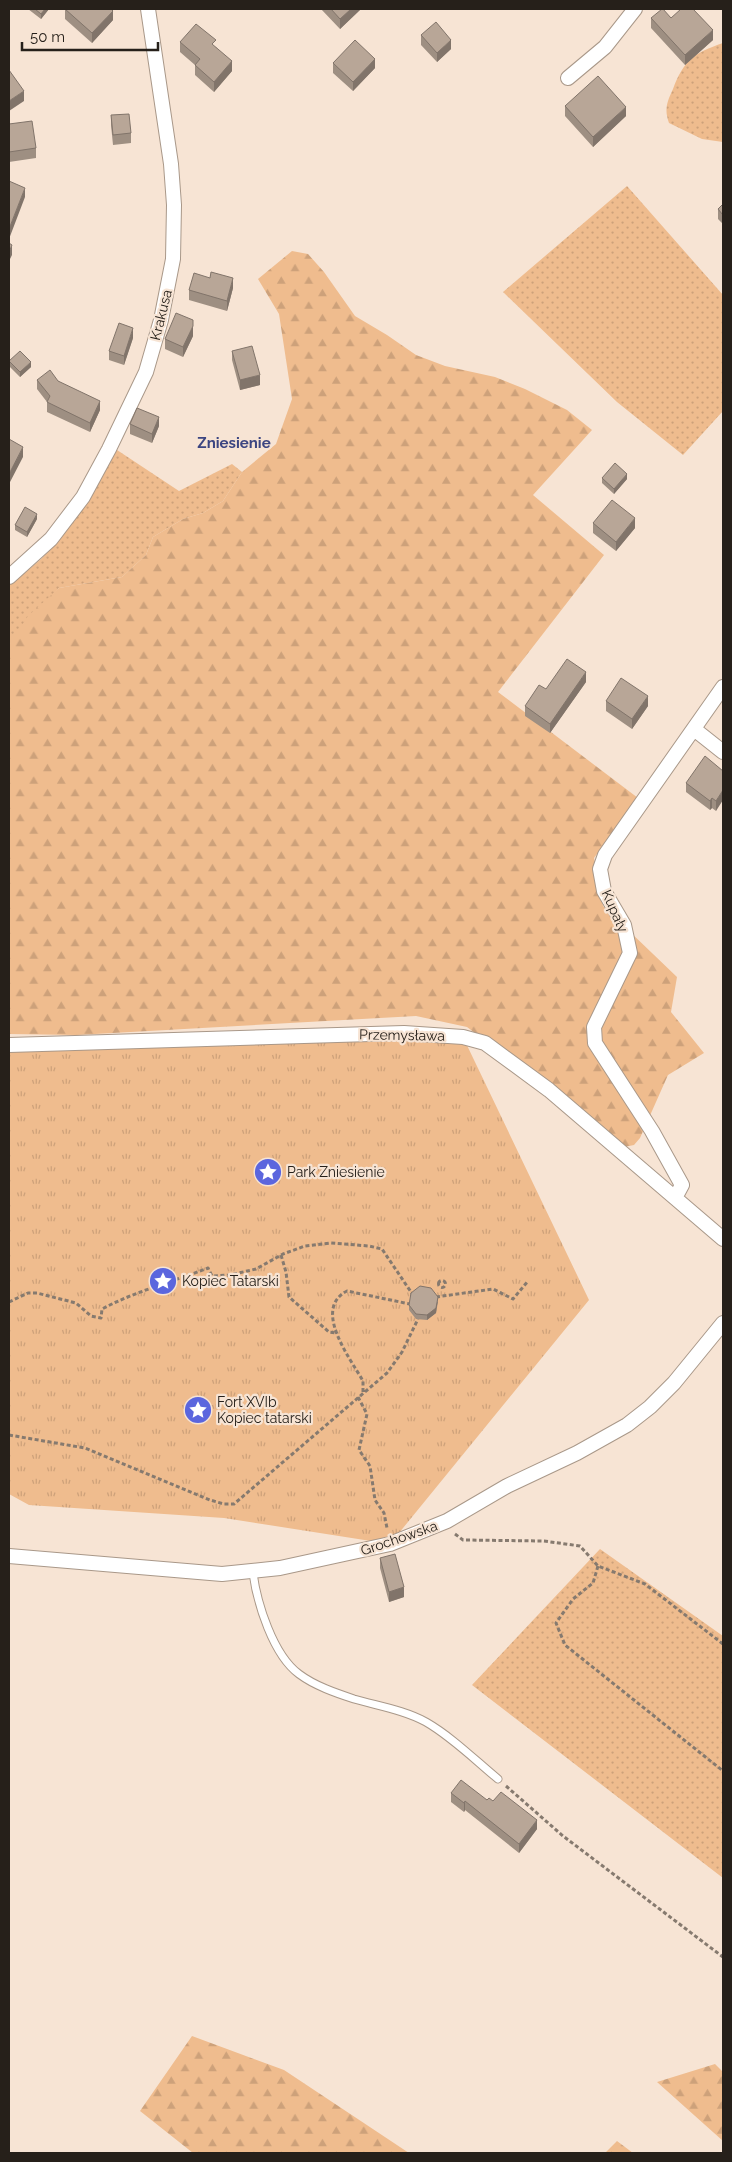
<svg xmlns="http://www.w3.org/2000/svg" width="732" height="2162" font-family="Raleway,sans-serif">
  <style>
    .grass { fill: url(#grass-dots) }
    .forest { fill: url(#forest-firs) }
    .park { fill: url(#park-tufts) }
    .lines { fill: none; stroke-linecap: round; stroke-linejoin: round }
    .lane-casing { stroke: #a99889; stroke-width: 9 }
    .street-casing { stroke: #a99889; stroke-width: 16 }
    .path { stroke: #867a6f; stroke-width: 3; stroke-dasharray: 4 2.5; stroke-linecap: butt }
    .lane { stroke: #fff; stroke-width: 7 }
    .street { stroke: #fff; stroke-width: 14 }
    .wall { fill: #9e8f82 }
    .shaded-wall { fill: #81746a }
    .building { fill: #b8a697; stroke: #81746a }
    .labels { text-anchor: middle; stroke-width: 4.5; stroke-linejoin: round; paint-order: stroke }
    .street-label { font-size: 14px; fill: #26201a; stroke: #f7e4d4 }
    .poi-label { font-size: 14px; fill: #26201a; stroke: #f7e4d4; text-anchor: start }
    .neighbourhood-label { font-size: 15px; font-weight: bold; fill: #3c4581; stroke: #f7e4d4 }
  </style>
  <defs>
    <pattern id="grass-dots" width="8" height="8" patternUnits="userSpaceOnUse" patternTransform="scale(1.25)"><rect width="8" height="8" fill="#efbc8e"/><path d="M2 2h.1M6 6h.1" fill="none" stroke="#cda17a" stroke-width="1.8" stroke-linecap="round"/></pattern>
    <pattern id="forest-firs" width="22" height="20" patternUnits="userSpaceOnUse" patternTransform="scale(1.25)"><rect width="22" height="20" fill="#efbc8e"/><path d="M5 1l3.5 6h-7zM16 11l3.5 6h-7z" fill="#cda17a"/></pattern>
    <pattern id="park-tufts" width="24" height="20" patternUnits="userSpaceOnUse" patternTransform="scale(1.25)"><rect width="24" height="20" fill="#efbc8e"/><path d="M3 7l-1-3M5 7V3M7 7l1-3M15 17l-1-3M17 17v-4M19 17l1-3" fill="none" stroke="#cda17a"/></pattern>
  </defs>
  <rect width="100%" height="100%" fill="#f7e4d4"/>
  <path class="grass" d="M 723,43 L 723,142 L 702,139 L 669,123 C 664,109 667,102 673,89 C 684,60 694,53 723,43 Z
    M 627,186 L 723,295 L 723,411 L 683,455 L 617,402 L 503,292 Z
    M 114,448 L 179,491 L 232,464 L 242,472 L 223,501 L 203,513 L 183,519 L 153,537 L 146,555 L 122,577 L 59,588 L 9,645 L 9,583 C 60,554 88,499 114,448 Z
    M 600,1549 L 723,1636 L 723,1878 L 472,1685 Z"/>
  <path class="forest" d="M 292,251 L 308,254 L 324,272 L 355,316 L 387,335 L 416,355 L 445,366 L 495,377 L 525,389 L 567,410 L 592,430 L 533,495 L 604,555 L 498,692 L 638,798 L 594,858 L 603,906 L 677,977 L 671,1012 L 704,1053 L 668,1075 L 640,1138 L 634,1145 L 624,1147 L 467,1027 L 416,1016 L 77,1035 L 9,1034 L 9,645 L 28,616 L 59,588 L 122,577 L 146,555 L 153,537 L 183,519 L 203,513 L 223,501 L 242,472 L 276,444 L 292,399 L 279,314 L 258,279 Z
    M 192,2036 L 284,2070 L 409,2153 L 193,2153 L 140,2111 Z
    M 715,2064 L 723,2072 L 723,2141 L 657,2082 Z
    M 617,2141 L 633,2153 L 605,2153 Z"/>
  <path class="park" d="M 463,1037 L 589,1300 L 390,1544 L 224,1518 L 29,1505 L 9,1494 L 9,1045 Z"/>
  <g class="lines">
    <defs>
      <path id="lane" d="M 253,1573 C 257,1603 273,1655 299,1674 C 315,1686 336,1693 354,1699 C 378,1706 404,1710 426,1722 C 452,1737 475,1760 498,1779"/>
      <path id="street" d="M 568,78 L 605,47 L 635,9
        M 9,577 L 51,539 L 83,497 L 109,449 L 146,372 L 161,320 L 173,259 L 174,205 L 171,164 L 148,9
        M 694,729 L 723,752
        M 9,1045 L 404,1033 L 463,1037 L 485,1043 L 549,1090 L 723,1239
        M 675,1198 L 682,1185 L 652,1131 L 595,1043 L 594,1027 L 630,953 L 624,925 L 604,891 L 600,869 L 605,855 L 723,687
        M 9,1556 L 222,1574 L 280,1568 L 390,1544 L 447,1521 L 507,1486 L 577,1453 L 627,1425 L 650,1407 L 674,1383 L 723,1323"/>
    </defs>
    <use href="#lane" class="lane-casing"/>
    <use href="#street" class="street-casing"/>
    <path class="path" d="M 281,1255 L 286,1272 L 289,1297 L 329,1332 L 337,1333
      M438.5 1284a3.5 3.5 0 1 1 7 0a3.5 3.5 0 1 1-7 0Z
      M 436,1297 L 493,1289 L 513,1299 L 528,1281
      M 9,1302 L 28,1293 L 37,1293 L 76,1303 L 91,1316 L 101,1318 L 102,1309 C 136,1291 172,1282 208,1268 L 212,1276 L 230,1275 L 256,1269 L 283,1254 L 305,1246 L 331,1243 L 369,1246 L 382,1249 L 413,1295
      M 363,1392 L 363,1381 C 350,1358 312,1309 347,1291 L 410,1304
      M 358,1397 L 367,1414 L 359,1450 L 370,1466 L 375,1500 L 384,1513 L 387,1528
      M 9,1435 L 85,1448 L 210,1500 L 224,1504 L 234,1504 L 387,1373 L 402,1352 L 418,1319
      M 455,1534 L 463,1540 L 544,1541 L 580,1546 L 598,1566 L 645,1584 L 723,1644
      M 598,1566 L 593,1583 L 573,1599 L 556,1623 L 565,1645 L 723,1771
      M 506,1786 L 563,1836 L 723,1957"/>
    <use href="#lane" class="lane"/>
    <use href="#street" class="street"/>
  </g>
  <path class="wall" d="M 28,9 L 49,9 L 41,19 Z
    M 65,9 L 113,20 L 92,43 L 65,19 Z
    M 321,9 L 361,9 L 340,29 Z
    M 651,18 L 671,18 L 713,40 L 685,65 L 651,28 Z
    M 421,35 L 451,49 L 437,62 L 421,45 Z
    M 180,42 L 216,47 L 232,71 L 214,92 L 195,75 L 195,65 L 180,52 Z
    M 333,63 L 375,68 L 353,91 L 333,73 Z
    M 565,106 L 626,116 L 593,147 L 565,116 Z
    M 111,115 L 131,133 L 131,143 L 113,145 L 111,125 Z
    M 9,124 L 36,148 L 36,158 L 9,162 Z
    M 723,204 L 723,224 L 718,219 L 718,209 Z
    M 210,278 L 233,288 L 227,311 L 189,300 L 189,290 Z
    M 193,336 L 183,357 L 165,349 L 165,339 Z
    M 133,338 L 124,365 L 109,360 L 109,351 Z
    M 232,351 L 260,385 L 240,390 L 232,360 Z
    M 9,361 L 31,367 L 20,377 L 9,366 Z
    M 37,380 L 58,381 L 100,410 L 90,432 L 47,412 L 47,402 L 37,389 Z
    M 130,424 L 159,426 L 152,443 L 130,434 Z
    M 602,478 L 627,479 L 614,494 L 602,483 Z
    M 37,519 L 27,537 L 15,530 L 15,525 Z
    M 593,523 L 635,528 L 616,551 L 593,533 Z
    M 586,682 L 550,733 L 525,716 L 525,706 L 546,689 Z
    M 606,701 L 648,706 L 632,729 L 606,711 Z
    M 723,771 L 716,811 L 712,808 L 710,810 L 686,792 L 686,783 Z
    M 438,1302 L 436,1313 L 427,1320 L 416,1319 L 409,1310 L 409,1305 Z
    M 380,1558 L 404,1597 L 389,1602 L 380,1568 Z
    M 451,1793 L 487,1800 L 537,1829 L 519,1853 L 465,1810 L 464,1812 L 451,1802 Z"/>
  <path class="shaded-wall" d="M 45,9 L 49,9 L 41,19 L 41,14 Z
    M 351,9 L 361,9 L 340,29 L 340,19 Z
    M 113,11 L 113,20 L 92,43 L 92,33 Z
    M 713,30 L 713,40 L 685,65 L 685,55 Z
    M 451,40 L 451,49 L 437,62 L 437,53 Z
    M 375,59 L 375,68 L 353,91 L 353,82 Z
    M 232,61 L 232,71 L 214,92 L 214,82 Z
    M 24,91 L 24,101 L 9,111 L 9,101 Z
    M 626,107 L 626,116 L 593,147 L 593,137 Z
    M 25,188 L 25,197 L 9,239 L 9,229 Z
    M 12,245 L 12,255 L 9,261 L 9,252 Z
    M 233,278 L 233,288 L 227,311 L 227,301 Z
    M 193,326 L 193,336 L 183,357 L 183,347 Z
    M 133,328 L 133,338 L 124,365 L 124,356 Z
    M 31,362 L 31,367 L 20,377 L 20,372 Z
    M 260,375 L 260,385 L 240,390 L 240,380 Z
    M 100,401 L 100,410 L 90,432 L 90,423 Z
    M 159,417 L 159,426 L 152,443 L 152,434 Z
    M 23,447 L 23,457 L 9,484 L 9,474 Z
    M 627,474 L 627,479 L 614,494 L 614,489 Z
    M 37,514 L 37,519 L 27,537 L 27,532 Z
    M 635,518 L 635,528 L 616,551 L 616,542 Z
    M 586,672 L 586,682 L 550,733 L 550,724 Z
    M 648,696 L 648,706 L 632,729 L 632,719 Z
    M 723,790 L 723,800 L 716,811 L 716,801 Z
    M 712,798 L 712,808 L 710,810 L 710,801 Z
    M 438,1297 L 436,1313 L 427,1320 L 427,1315 Z
    M 404,1587 L 404,1597 L 389,1602 L 389,1592 Z
    M 465,1801 L 465,1810 L 464,1812 L 464,1803 Z
    M 537,1820 L 537,1829 L 519,1853 L 519,1844 Z"/>
  <path class="building" d="M 35,9 L 45,9 L 41,14 Z
    M 65,9 L 111,9 L 113,11 L 92,33 Z
    M 331,9 L 351,9 L 340,19 Z
    M 662,9 L 663,9 L 671,18 L 681,9 L 693,9 L 713,30 L 685,55 L 651,18 Z
    M 436,22 L 451,40 L 437,53 L 421,35 Z
    M 196,24 L 216,40 L 212,44 L 232,61 L 214,82 L 195,65 L 200,59 L 180,42 Z
    M 355,40 L 375,59 L 353,82 L 333,63 Z
    M 9,70 L 24,91 L 9,101 Z
    M 598,76 L 626,107 L 593,137 L 565,106 Z
    M 129,114 L 131,133 L 113,135 L 111,115 Z
    M 32,121 L 36,148 L 9,152 L 9,124 Z
    M 9,181 L 25,188 L 9,229 Z
    M 723,204 L 723,215 L 718,209 Z
    M 9,243 L 12,245 L 9,252 Z
    M 211,272 L 233,278 L 227,301 L 189,290 L 194,273 L 210,278 Z
    M 176,313 L 193,320 L 193,326 L 183,347 L 165,339 Z
    M 119,323 L 133,328 L 124,356 L 109,351 Z
    M 252,346 L 260,375 L 240,380 L 232,351 Z
    M 20,351 L 31,362 L 20,372 L 9,361 Z
    M 50,370 L 58,381 L 100,401 L 90,423 L 47,402 L 50,396 L 37,380 Z
    M 137,408 L 159,417 L 152,434 L 130,424 Z
    M 9,439 L 23,447 L 9,474 Z
    M 615,463 L 627,474 L 614,489 L 602,478 Z
    M 612,500 L 635,518 L 616,542 L 593,523 Z
    M 25,507 L 37,514 L 27,532 L 15,525 Z
    M 567,659 L 586,672 L 550,724 L 525,706 L 539,685 L 546,689 Z
    M 621,678 L 648,696 L 632,719 L 606,701 Z
    M 705,756 L 723,771 L 723,790 L 716,801 L 712,798 L 710,801 L 686,783 Z
    M 420,1286 L 431,1288 L 438,1297 L 436,1308 L 427,1315 L 416,1314 L 409,1305 L 411,1293 Z
    M 395,1554 L 404,1587 L 389,1592 L 380,1558 Z
    M 461,1780 L 487,1800 L 489,1798 L 493,1801 L 501,1792 L 537,1820 L 519,1844 L 465,1801 L 464,1803 L 451,1793 Z"/>
  <defs>
    <symbol id="sight-disc" viewBox="-11 -11 22 22"><circle r="9.5" fill="#5b66de" stroke="#f7e4d4"/><path d="M0-6L1.8-2.2L6-1.7L2.9 1.2L3.7 5.4L0 3.3L-3.7 5.4L-2.9 1.2L-6-1.7L-1.8-2.2Z" fill="#fff"/></symbol>
  </defs>
  <g fill-rule="evenodd">
    <use href="#sight-disc" x="252" y="1156" width="32" height="32"/>
    <use href="#sight-disc" x="147" y="1265" width="32" height="32"/>
    <use href="#sight-disc" x="182" y="1394" width="32" height="32"/>
  </g>
  <g class="labels">
    <g class="street-label">
      <text transform="translate(161 315) rotate(-76)" y="5">Krakusa</text>
      <text transform="translate(615 911) rotate(66)" y="5">Kupały</text>
      <text transform="translate(402 1035) rotate(1)" y="5">Przemysława</text>
      <text transform="translate(399 1538) rotate(-19)" y="5">Grochowska</text>
    </g>
    <g class="poi-label">
      <text x="287" y="1177">Park Zniesienie</text>
      <text x="182" y="1286">Kopiec Tatarski</text>
      <text x="217" y="1407">Fort XVIb<tspan x="217" dy="16">Kopiec tatarski</tspan></text>
    </g>
    <g class="neighbourhood-label">
      <text x="234" y="448">Zniesienie</text>
    </g>
  </g>
  <rect width="732" height="2162" fill="none" stroke="#26201a" stroke-width="20"/>
  <path d="M22 42v8h136v-8" fill="none" stroke="#26201a" stroke-width="2.5"/>
  <text x="30" y="42" font-size="15" fill="#26201a" stroke="#f7e4d4" stroke-width="4" paint-order="stroke">50 m</text>
</svg>
